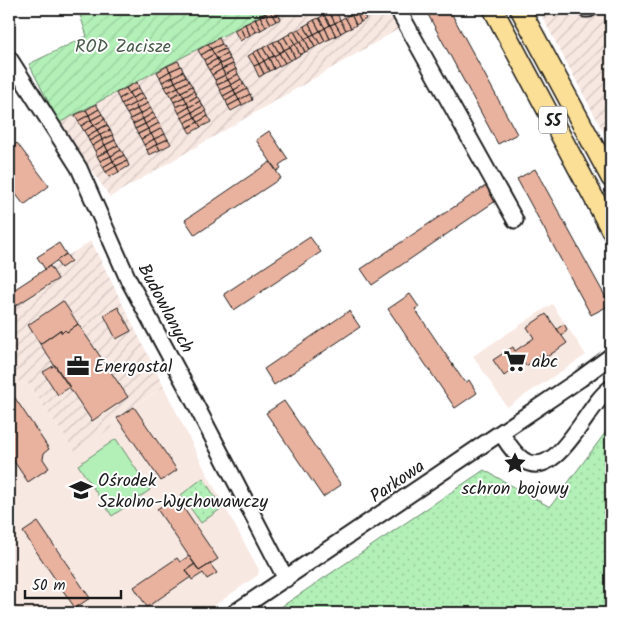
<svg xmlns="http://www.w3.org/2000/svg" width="620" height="622" font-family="Kalam,sans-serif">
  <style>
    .built { fill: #f8e8e2 }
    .industrial { fill: url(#industrial-furrows) }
    .park { fill: url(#park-dots); stroke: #67866a }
    .garden { fill: url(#garden-furrows); stroke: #67866a }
    .pitch { fill: #b2f0b7; stroke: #67866a }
    .building { fill: #e9b29f; stroke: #1c1c1c }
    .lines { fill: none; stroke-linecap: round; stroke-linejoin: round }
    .minor-casing { stroke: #1c1c1c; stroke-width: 19 }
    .major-casing { stroke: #1c1c1c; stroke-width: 22 }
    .minor { stroke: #fff; stroke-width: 15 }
    .major { stroke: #fbdf96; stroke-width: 19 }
    .labels { text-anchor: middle; stroke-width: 4; stroke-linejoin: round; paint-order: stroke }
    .shield { fill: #fff; stroke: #606060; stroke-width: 1 }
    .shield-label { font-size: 16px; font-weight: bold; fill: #1c1c1c }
    .park-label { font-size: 18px; fill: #495c4a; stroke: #fff }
    .street-label { font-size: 18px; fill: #1c1c1c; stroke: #fff }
    .poi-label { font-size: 18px; fill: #1c1c1c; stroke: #fff; text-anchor: start }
  </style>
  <defs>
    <pattern id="industrial-furrows" width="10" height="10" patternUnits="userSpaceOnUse" patternTransform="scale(1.25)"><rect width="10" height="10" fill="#f8e8e2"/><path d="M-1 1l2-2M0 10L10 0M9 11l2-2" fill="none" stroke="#d4c6c1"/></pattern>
    <pattern id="park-dots" width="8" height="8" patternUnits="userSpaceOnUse" patternTransform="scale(1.25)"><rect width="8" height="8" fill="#b2f0b7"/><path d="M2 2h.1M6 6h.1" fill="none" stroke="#98cd9d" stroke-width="1.8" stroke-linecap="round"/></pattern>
    <pattern id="garden-furrows" width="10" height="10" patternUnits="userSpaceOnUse" patternTransform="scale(1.25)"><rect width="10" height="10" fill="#b2f0b7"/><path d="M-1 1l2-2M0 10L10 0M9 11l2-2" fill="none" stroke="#98cd9d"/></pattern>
  </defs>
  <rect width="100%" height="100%" fill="#fff"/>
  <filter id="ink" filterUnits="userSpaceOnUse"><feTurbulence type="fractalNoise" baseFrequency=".02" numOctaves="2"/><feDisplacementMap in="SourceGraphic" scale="10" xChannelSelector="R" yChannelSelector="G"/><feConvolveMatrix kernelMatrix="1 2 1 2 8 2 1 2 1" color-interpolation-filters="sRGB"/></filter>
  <g filter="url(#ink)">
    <path class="built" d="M 552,304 L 586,355 L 507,407 L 473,356 Z
      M 9,368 L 17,381 L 28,384 L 75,451 L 111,428 L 109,423 L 164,387 L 205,470 L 259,570 L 258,575 L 204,613 L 9,613 Z"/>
    <path class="industrial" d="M 273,9 L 395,9 L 404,26 L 110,197 L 59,123 Z
      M 538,9 L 611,9 L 611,146 Z
      M 91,241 L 164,387 L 110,422 L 112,428 L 75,451 L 28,384 L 17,381 L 9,368 L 9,293 Z"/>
    <path class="park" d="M 611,428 L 611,613 L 272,613 L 484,470 L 550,507 L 608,429 Z
      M 203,478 L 222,508 L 201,523 L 181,495 Z"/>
    <path class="garden" d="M 78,9 L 273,9 L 59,123 L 29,64 L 87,36 Z"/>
    <path class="pitch" d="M 116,439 L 150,490 L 112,516 L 78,465 Z"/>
    <path class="building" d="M 273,9 L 275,9 L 281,19 L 276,21 L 270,11 Z
      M 335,9 L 340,20 L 335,23 L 329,12 Z
      M 361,9 L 366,19 L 361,22 L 356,12 Z
      M 425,9 L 449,9 L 517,134 L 498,144 Z
      M 270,11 L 276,21 L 271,24 L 265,13 Z
      M 329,12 L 335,23 L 330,25 L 324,15 Z
      M 356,12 L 361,22 L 356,25 L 351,14 Z
      M 265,13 L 271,24 L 266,27 L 260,16 Z
      M 351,14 L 356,25 L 351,28 L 345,17 Z
      M 324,15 L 330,25 L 325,28 L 319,18 Z
      M 260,16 L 266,27 L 261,30 L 255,19 Z
      M 345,17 L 351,28 L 346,30 L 340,20 Z
      M 319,18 L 325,28 L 320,31 L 314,20 Z
      M 255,19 L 261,30 L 256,32 L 250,22 Z
      M 314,20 L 320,31 L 314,34 L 309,23 Z
      M 340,20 L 346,30 L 341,33 L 335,23 Z
      M 250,22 L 256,32 L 250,35 L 245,24 Z
      M 309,23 L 314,34 L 310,36 L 304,26 Z
      M 335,23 L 341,33 L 336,36 L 330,25 Z
      M 245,24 L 250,35 L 245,38 L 240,27 Z
      M 330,25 L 336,36 L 330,39 L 325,28 Z
      M 304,26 L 310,36 L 305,39 L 299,29 Z
      M 240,27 L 245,38 L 240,41 L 234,30 Z
      M 325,28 L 330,39 L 325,41 L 320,31 Z
      M 299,29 L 305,39 L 300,42 L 294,31 Z
      M 294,31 L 300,42 L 295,44 L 289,34 Z
      M 320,31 L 325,41 L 320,44 L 314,34 Z
      M 289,34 L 295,44 L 290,47 L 284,37 Z
      M 314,34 L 320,44 L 315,47 L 310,36 Z
      M 310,36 L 315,47 L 310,50 L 305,39 Z
      M 284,37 L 290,47 L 284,50 L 279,40 Z
      M 219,38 L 222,44 L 211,49 L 208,44 Z
      M 305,39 L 310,50 L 305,52 L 300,42 Z
      M 279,40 L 284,50 L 279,53 L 273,42 Z
      M 273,42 L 279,53 L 274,56 L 268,45 Z
      M 300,42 L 305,52 L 300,55 L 295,44 Z
      M 208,44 L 211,49 L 201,55 L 198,50 Z
      M 222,44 L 225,49 L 214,54 L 211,49 Z
      M 295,44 L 300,55 L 295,58 L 290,47 Z
      M 268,45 L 274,56 L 269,58 L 263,48 Z
      M 290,47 L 295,58 L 290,60 L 284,50 Z
      M 263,48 L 269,58 L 264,61 L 258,50 Z
      M 211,49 L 214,54 L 204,60 L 201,55 Z
      M 225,49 L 227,54 L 217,59 L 214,54 Z
      M 258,50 L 264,61 L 259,64 L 253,53 Z
      M 284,50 L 290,60 L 285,63 L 279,53 Z
      M 253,53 L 259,64 L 254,66 L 248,56 Z
      M 279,53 L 285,63 L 279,66 L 274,56 Z
      M 214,54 L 217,59 L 206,65 L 204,60 Z
      M 227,54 L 230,59 L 220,64 L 217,59 Z
      M 274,56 L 279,66 L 274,69 L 269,58 Z
      M 269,58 L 274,69 L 269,71 L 264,61 Z
      M 217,59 L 220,64 L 209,70 L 206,65 Z
      M 230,59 L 233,64 L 222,69 L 220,64 Z
      M 178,61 L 181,66 L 170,71 L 167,66 Z
      M 264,61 L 269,71 L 264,74 L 259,64 Z
      M 220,64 L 222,69 L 212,75 L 209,70 Z
      M 233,64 L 236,69 L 225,75 L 222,69 Z
      M 259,64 L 264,74 L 259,77 L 254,66 Z
      M 167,66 L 170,71 L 160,77 L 157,72 Z
      M 181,66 L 183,71 L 173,77 L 170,71 Z
      M 222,69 L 225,75 L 215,80 L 212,75 Z
      M 236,69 L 238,74 L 228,80 L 225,75 Z
      M 170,71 L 173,77 L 162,82 L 160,77 Z
      M 183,71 L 186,76 L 175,82 L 173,77 Z
      M 238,74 L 241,79 L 231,85 L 228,80 Z
      M 225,75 L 228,80 L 217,85 L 215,80 Z
      M 186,76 L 189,81 L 178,87 L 175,82 Z
      M 173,77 L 175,82 L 165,87 L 162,82 Z
      M 241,79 L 244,84 L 234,90 L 231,85 Z
      M 228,80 L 231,85 L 220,90 L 217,85 Z
      M 189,81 L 192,86 L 181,92 L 178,87 Z
      M 137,82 L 139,88 L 129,93 L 126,88 Z
      M 175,82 L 178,87 L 168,92 L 165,87 Z
      M 244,84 L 247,89 L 236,95 L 234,90 Z
      M 231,85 L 234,90 L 223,96 L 220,90 Z
      M 192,86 L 194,91 L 184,97 L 181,92 Z
      M 178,87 L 181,92 L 171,97 L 168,92 Z
      M 126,88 L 129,93 L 119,99 L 116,93 Z
      M 139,88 L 142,93 L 132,98 L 129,93 Z
      M 247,89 L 250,94 L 239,100 L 236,95 Z
      M 234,90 L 236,95 L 226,101 L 223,96 Z
      M 194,91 L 197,96 L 187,102 L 184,97 Z
      M 181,92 L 184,97 L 174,102 L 171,97 Z
      M 129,93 L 132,98 L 121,104 L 119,99 Z
      M 142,93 L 145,98 L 135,103 L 132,98 Z
      M 250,94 L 252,100 L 242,105 L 239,100 Z
      M 236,95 L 239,100 L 228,106 L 226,101 Z
      M 197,96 L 200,101 L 189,107 L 187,102 Z
      M 184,97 L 187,102 L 176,107 L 174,102 Z
      M 132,98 L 135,103 L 124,109 L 121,104 Z
      M 145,98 L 148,103 L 137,109 L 135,103 Z
      M 239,100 L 242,105 L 231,111 L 228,106 Z
      M 200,101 L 203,106 L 192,112 L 189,107 Z
      M 187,102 L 189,107 L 179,113 L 176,107 Z
      M 135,103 L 137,109 L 127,114 L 124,109 Z
      M 148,103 L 151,108 L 140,114 L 137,109 Z
      M 96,104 L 99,109 L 89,115 L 86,110 Z
      M 203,106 L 206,111 L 195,117 L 192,112 Z
      M 189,107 L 192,112 L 182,118 L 179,113 Z
      M 151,108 L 153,113 L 143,119 L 140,114 Z
      M 99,109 L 102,114 L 91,120 L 89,115 Z
      M 137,109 L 140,114 L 130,119 L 127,114 Z
      M 86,110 L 89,115 L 78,121 L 75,115 Z
      M 206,111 L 208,116 L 198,122 L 195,117 Z
      M 192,112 L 195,117 L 185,123 L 182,118 Z
      M 153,113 L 156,118 L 145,124 L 143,119 Z
      M 102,114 L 105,119 L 94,125 L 91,120 Z
      M 140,114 L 143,119 L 133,124 L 130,119 Z
      M 89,115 L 91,120 L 81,126 L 78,121 Z
      M 208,116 L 211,122 L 201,127 L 198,122 Z
      M 195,117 L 198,122 L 187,128 L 185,123 Z
      M 156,118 L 159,123 L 148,129 L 145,124 Z
      M 105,119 L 107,125 L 97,130 L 94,125 Z
      M 143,119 L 145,124 L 135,129 L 133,124 Z
      M 91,120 L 94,125 L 84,131 L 81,126 Z
      M 198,122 L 201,127 L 190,133 L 187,128 Z
      M 159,123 L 162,128 L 151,134 L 148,129 Z
      M 145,124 L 148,129 L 138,134 L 135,129 Z
      M 94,125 L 97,130 L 87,136 L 84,131 Z
      M 107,125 L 110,130 L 100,135 L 97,130 Z
      M 162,128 L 165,134 L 154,139 L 151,134 Z
      M 148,129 L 151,134 L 141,139 L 138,134 Z
      M 97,130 L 100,135 L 89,141 L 87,136 Z
      M 110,130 L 113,135 L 102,140 L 100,135 Z
      M 269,131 L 288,159 L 279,165 L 281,168 L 277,171 L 256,140 Z
      M 151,134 L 154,139 L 144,145 L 141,139 Z
      M 165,134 L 168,139 L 157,144 L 154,139 Z
      M 100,135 L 102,140 L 92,146 L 89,141 Z
      M 113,135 L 115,140 L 105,145 L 102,140 Z
      M 154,139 L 157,144 L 147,150 L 144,145 Z
      M 168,139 L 171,144 L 160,150 L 157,144 Z
      M 102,140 L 105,145 L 95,151 L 92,146 Z
      M 115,140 L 118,145 L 108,151 L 105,145 Z
      M 17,143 L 49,186 L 24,205 L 9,185 L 9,150 Z
      M 157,144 L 160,150 L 149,155 L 147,150 Z
      M 105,145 L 108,151 L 97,156 L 95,151 Z
      M 118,145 L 121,150 L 111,156 L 108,151 Z
      M 121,150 L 124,155 L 113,161 L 111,156 Z
      M 108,151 L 111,156 L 100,161 L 97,156 Z
      M 124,155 L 127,161 L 116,166 L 113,161 Z
      M 111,156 L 113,161 L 103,167 L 100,161 Z
      M 113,161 L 116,166 L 106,172 L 103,167 Z
      M 127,161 L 129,166 L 119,172 L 116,166 Z
      M 270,162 L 281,178 L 195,235 L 185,220 Z
      M 116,166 L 119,172 L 109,177 L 106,172 Z
      M 535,169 L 610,305 L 591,315 L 517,179 Z
      M 487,185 L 497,200 L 372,285 L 361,269 Z
      M 310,237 L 321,252 L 234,310 L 224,294 Z
      M 59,243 L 66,254 L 45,269 L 37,257 Z
      M 66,254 L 71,261 L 61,268 L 56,261 Z
      M 50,266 L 58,279 L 9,310 L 9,293 Z
      M 410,294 L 419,307 L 415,309 L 465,383 L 469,380 L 477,393 L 455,408 L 388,309 Z
      M 63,301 L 78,324 L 67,332 L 65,330 L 62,333 L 60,330 L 40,344 L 28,325 Z
      M 118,307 L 131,331 L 116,339 L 104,315 Z
      M 349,311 L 360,327 L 274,385 L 264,369 Z
      M 546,314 L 567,343 L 547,357 L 544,353 L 526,366 L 523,362 L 504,376 L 493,360 L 513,347 L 515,351 L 534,338 L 527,327 Z
      M 78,324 L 128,397 L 92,421 L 40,344 L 60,330 L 62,333 L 65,330 L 67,332 Z
      M 564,324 L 567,329 L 562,336 L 557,329 Z
      M 55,365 L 70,387 L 58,395 L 43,372 Z
      M 9,389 L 49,449 L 44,453 L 43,459 L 49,468 L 28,482 L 9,454 Z
      M 284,401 L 341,485 L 323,497 L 266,413 Z
      M 134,407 L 177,470 L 161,481 L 117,418 Z
      M 176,497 L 218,559 L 199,571 L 157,509 Z
      M 38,522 L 90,598 L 75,608 L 23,532 Z
      M 189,556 L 195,564 L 186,570 L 191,577 L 147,607 L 134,587 L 177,558 L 180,562 Z
      M 195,564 L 199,571 L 210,564 L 217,573 L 207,579 L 203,573 L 192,580 L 186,570 Z"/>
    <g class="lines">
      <defs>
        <path id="minor" d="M 585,9 L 589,9
          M 401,15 L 515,220
          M 9,58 L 79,168 L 128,279 L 188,390 L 286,579
          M 501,433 C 507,442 513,453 523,460 C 558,483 588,402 611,388
          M 234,613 L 580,379 L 611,356"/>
        <path id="major" d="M 493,9 L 611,230
          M 520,9 L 611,178"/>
      </defs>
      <use href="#minor" class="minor-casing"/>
      <use href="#major" class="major-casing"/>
      <use href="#minor" class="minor"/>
      <use href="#major" class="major"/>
    </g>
  </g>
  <defs>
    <symbol id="supermarket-bare" viewBox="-9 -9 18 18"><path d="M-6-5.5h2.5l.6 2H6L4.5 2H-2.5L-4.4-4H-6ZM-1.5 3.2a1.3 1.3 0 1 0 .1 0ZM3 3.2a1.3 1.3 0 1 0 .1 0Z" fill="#1c1c1c" stroke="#fff" stroke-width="2.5" paint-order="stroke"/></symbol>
    <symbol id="office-bare" viewBox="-9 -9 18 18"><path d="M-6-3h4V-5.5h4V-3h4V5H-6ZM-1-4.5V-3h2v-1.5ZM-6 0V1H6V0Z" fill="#1c1c1c" stroke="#fff" stroke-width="2.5" paint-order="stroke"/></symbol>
    <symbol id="sight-bare" viewBox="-9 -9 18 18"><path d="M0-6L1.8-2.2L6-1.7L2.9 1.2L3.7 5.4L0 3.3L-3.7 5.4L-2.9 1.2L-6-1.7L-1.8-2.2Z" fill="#1c1c1c" stroke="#fff" stroke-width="2.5" paint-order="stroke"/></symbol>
    <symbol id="school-bare" viewBox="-9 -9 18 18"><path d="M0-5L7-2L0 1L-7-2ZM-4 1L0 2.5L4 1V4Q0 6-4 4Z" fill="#1c1c1c" stroke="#fff" stroke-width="2.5" paint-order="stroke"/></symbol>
  </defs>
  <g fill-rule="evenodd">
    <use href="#supermarket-bare" x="499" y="345" width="32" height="32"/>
    <use href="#office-bare" x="62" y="350" width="32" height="32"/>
    <use href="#sight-bare" x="499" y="447" width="32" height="32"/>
    <use href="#school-bare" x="65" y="474" width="32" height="32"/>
  </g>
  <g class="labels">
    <rect class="shield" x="539" y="106.5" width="28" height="27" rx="4"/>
    <g class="shield-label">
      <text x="553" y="126">55</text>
    </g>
    <g class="park-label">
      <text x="123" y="52">ROD Zacisze</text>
    </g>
    <g class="street-label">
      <text transform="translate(166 308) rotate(62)" y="6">Budowlanych</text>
      <text transform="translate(397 481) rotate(-34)" y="6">Parkowa</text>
    </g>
    <g class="poi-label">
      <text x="532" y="367">abc</text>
      <text x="94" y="372">Energostal</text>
      <text x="98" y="486">Ośrodek<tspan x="98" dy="21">Szkolno-Wychowawczy</tspan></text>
      <text x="515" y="494" text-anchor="middle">schron bojowy</text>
    </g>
  </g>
  <rect width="620" height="622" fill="none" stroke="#fff" stroke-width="30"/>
  <rect x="15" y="15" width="590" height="592" fill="none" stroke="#1c1c1c" stroke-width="2" filter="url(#ink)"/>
  <path d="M25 590v8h96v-8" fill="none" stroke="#1c1c1c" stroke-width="2.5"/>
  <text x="32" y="590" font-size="15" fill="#1c1c1c" stroke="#ffffff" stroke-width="4" paint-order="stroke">50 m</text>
</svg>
